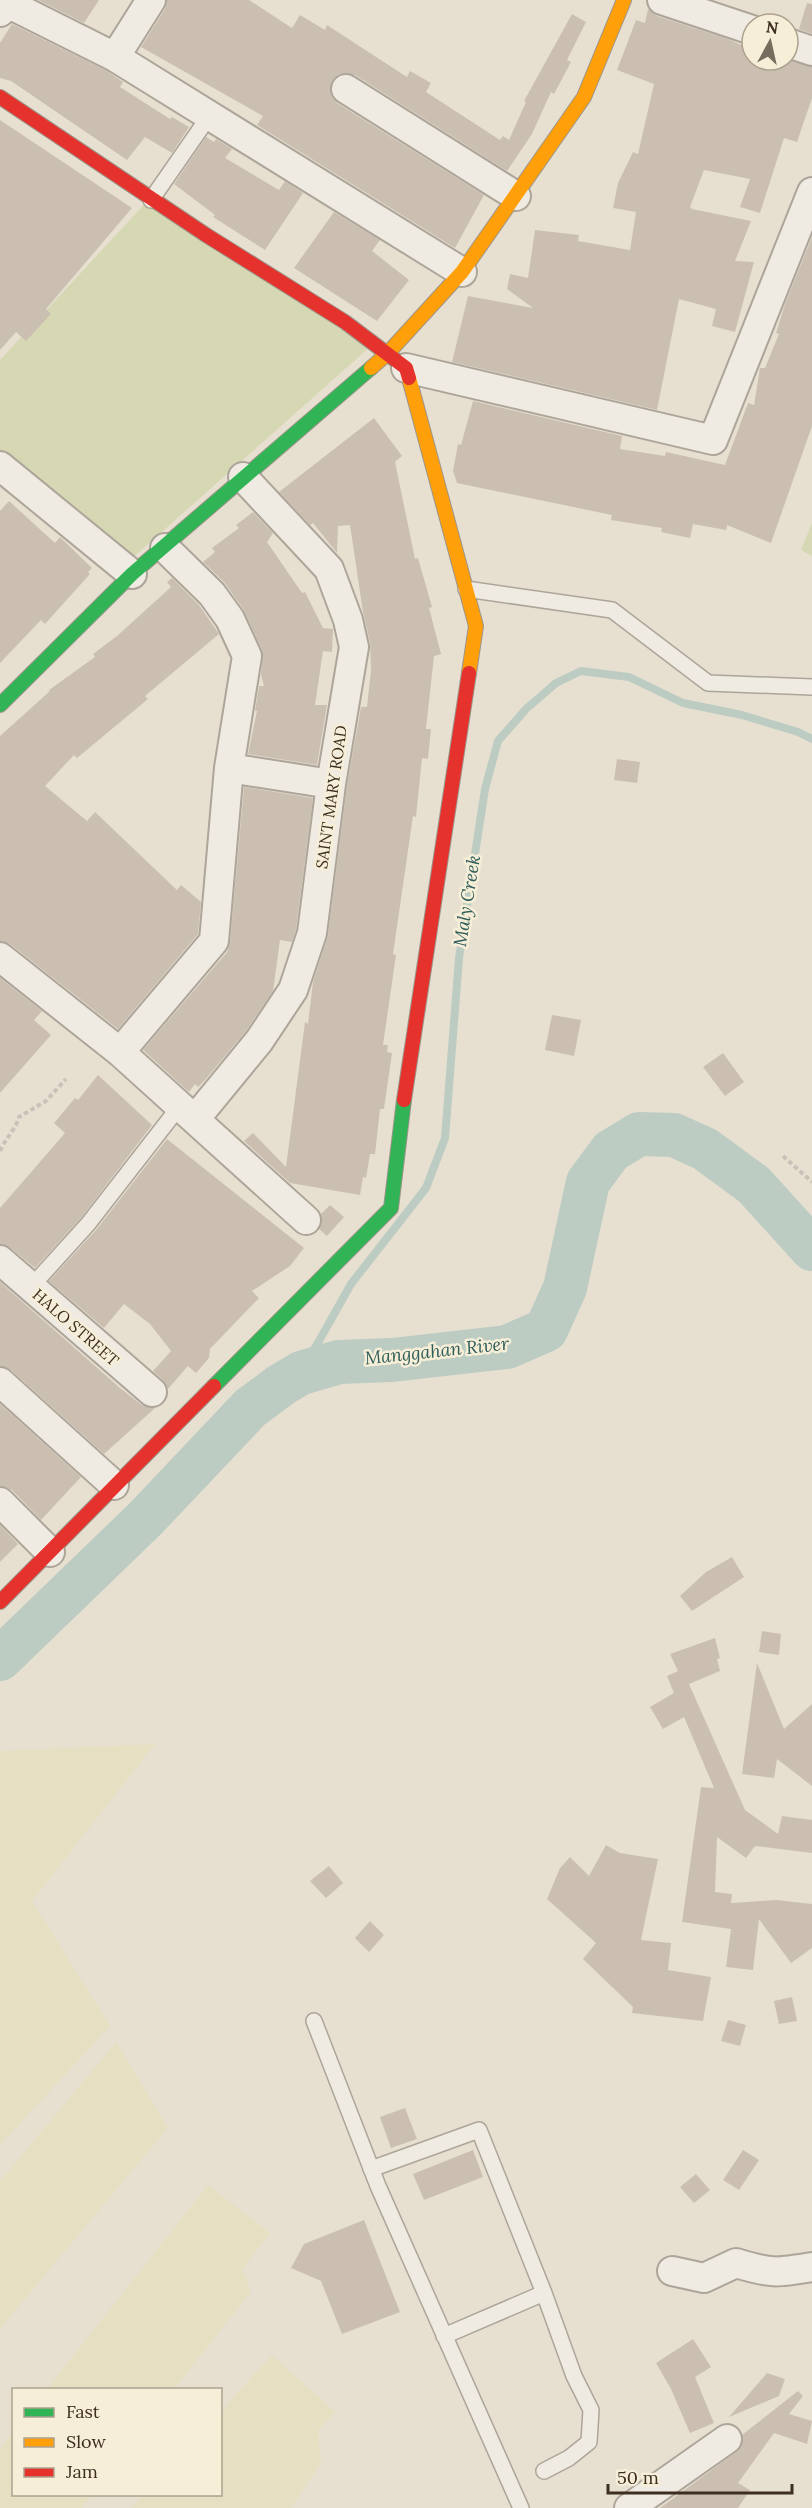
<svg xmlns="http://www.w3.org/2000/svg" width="812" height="2508" font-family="Lora,serif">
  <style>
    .farmland { fill: #e6dfc2 }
    .green { fill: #d6d7b3 }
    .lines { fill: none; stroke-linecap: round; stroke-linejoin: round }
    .stream { stroke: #bcccc2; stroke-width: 8 }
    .river { stroke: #bcccc2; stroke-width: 44 }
    .building { fill: #cbbfb2 }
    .lane-casing { stroke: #ada599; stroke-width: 18 }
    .street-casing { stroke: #ada599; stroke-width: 32 }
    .fast-casing { stroke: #9c958a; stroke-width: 16 }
    .slow-casing { stroke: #9c958a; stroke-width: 16 }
    .jam-casing { stroke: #9c958a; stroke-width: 16 }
    .path { stroke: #c8c2b9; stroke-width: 4; stroke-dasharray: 4.5 3; stroke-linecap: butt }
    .lane { stroke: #efebe3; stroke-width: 15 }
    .street { stroke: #efebe3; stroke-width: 28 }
    .fast { stroke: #30b455; stroke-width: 14 }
    .slow { stroke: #ff9f0a; stroke-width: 14 }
    .jam { stroke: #e5322d; stroke-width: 14 }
    .labels { text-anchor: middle; stroke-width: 5; stroke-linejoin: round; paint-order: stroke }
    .street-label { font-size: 16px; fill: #3d2e20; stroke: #f7eed8 }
    .water-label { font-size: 18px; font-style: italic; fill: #2f5d5a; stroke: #f7eed8 }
  </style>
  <rect width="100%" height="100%" fill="#e7e0d1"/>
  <path class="farmland" d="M 155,1744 L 32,1901 L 110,2026 L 0,2145 L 0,1751 Z
    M 116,2042 L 168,2128 L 0,2329 L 0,2181 Z
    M 208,2185 L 270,2233 L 242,2269 L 251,2292 L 174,2389 L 47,2389 Z
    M 272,2355 L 335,2412 L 318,2431 L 321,2463 L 291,2508 L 131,2508 L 144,2495 L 220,2494 L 221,2411 Z
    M 13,2432 L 14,2494 L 92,2495 L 81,2508 L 0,2508 L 0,2449 Z"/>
  <path class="green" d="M 152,196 L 380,338 L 129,561 L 0,454 L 0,360 Z
    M 812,523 L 812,556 L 801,550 Z"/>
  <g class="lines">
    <path class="stream" d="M 301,1373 L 351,1284 L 426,1188 L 445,1138 L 459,958 L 485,789 L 498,741 L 526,709 L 556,683 L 581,671 L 629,677 L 683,703 L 742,715 L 798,732 L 812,739"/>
    <path class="river" d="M 0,1659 L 145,1519 L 250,1408 L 281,1385 L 301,1373 L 339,1362 L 392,1360 L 507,1347 L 546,1330 L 565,1288 L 588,1182 L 611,1151 L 639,1134 L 674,1135 L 705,1149 L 754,1185 L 812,1249"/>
  </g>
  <path class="building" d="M 38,0 L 99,0 L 84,23 Z
    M 167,0 L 249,0 L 292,28 L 300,15 L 325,30 L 327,25 L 407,77 L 410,71 L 431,83 L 426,92 L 500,140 L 503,136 L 509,140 L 526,102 L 524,101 L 572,14 L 586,22 L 567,60 L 571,62 L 554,94 L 551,92 L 532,134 L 507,171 L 355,75 L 339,74 L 332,81 L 331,96 L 337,103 L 484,195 L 455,248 L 257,125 L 263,116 L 141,47 L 165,9 Z
    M 807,3 L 812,4 L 812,34 L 799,29 Z
    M 648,9 L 657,16 L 728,39 L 752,50 L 752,60 L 777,60 L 788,64 L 788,60 L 812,67 L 812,98 L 797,142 L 784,138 L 760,213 L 740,207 L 750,179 L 704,170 L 690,207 L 692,209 L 751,221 L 735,261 L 754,262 L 735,332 L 712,326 L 716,309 L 679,299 L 657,410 L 452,362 L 468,296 L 533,308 L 507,289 L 510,274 L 528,278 L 535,230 L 579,235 L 578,241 L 630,250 L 636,212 L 613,208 L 618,183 L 633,152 L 638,154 L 654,84 L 617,70 L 636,20 L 645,23 Z
    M 12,24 L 107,71 L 123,82 L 120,87 L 170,119 L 172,117 L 189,127 L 172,153 L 145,137 L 127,160 L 11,81 L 0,78 L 0,43 Z
    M 0,120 L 132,208 L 46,309 L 51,314 L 26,341 L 16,332 L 0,350 Z
    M 206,137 L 214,142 L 216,139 L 232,149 L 225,158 L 279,190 L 285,181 L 303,193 L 265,250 L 213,217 L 215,215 L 174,184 Z
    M 334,212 L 380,240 L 372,251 L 409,280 L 377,321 L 294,268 Z
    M 812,237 L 812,426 L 771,543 L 727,525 L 726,530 L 693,524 L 690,538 L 661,532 L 662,528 L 611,520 L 612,515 L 457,483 L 453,471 L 458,444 L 461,445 L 473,401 L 622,436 L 620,449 L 665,456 L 666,452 L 725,465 L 748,403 L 754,405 L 760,368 L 765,368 L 779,334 L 776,333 L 785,304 Z
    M 374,418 L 402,456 L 395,462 L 415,559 L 418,558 L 432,607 L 429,608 L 441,654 L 434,656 L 426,729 L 431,729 L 428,759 L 422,758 L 416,817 L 413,816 L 393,954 L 396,955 L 383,1045 L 388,1045 L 387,1052 L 392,1053 L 384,1109 L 380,1109 L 375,1154 L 370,1154 L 366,1178 L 363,1177 L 360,1195 L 290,1183 L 244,1141 L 253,1133 L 286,1167 L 305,1022 L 308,1024 L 313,982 L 328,935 L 347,786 L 361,707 L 367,707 L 371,670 L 370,643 L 363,612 L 350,525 L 338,526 L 337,553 L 313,523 L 310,525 L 279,492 Z
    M 9,501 L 55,543 L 60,537 L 92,568 L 88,572 L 90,574 L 45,624 L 41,620 L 0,663 L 0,511 Z
    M 253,512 L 273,533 L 267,542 L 302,593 L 305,592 L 323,628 L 333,629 L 332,652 L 323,651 L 315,705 L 327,705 L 317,765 L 248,754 L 257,711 L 255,711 L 259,686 L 264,686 L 261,675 L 262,650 L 243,609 L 224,582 L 203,562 L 215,552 L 212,548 L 239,528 L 236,525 Z
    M 172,578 L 199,605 L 219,634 L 145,696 L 148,699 L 77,758 L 74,755 L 45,786 L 87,821 L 95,812 L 177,890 L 181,885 L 201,902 L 198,934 L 118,1029 L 10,944 L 0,941 L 0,736 L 50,691 L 49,690 L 95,657 L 93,654 L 117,636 L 171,587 L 167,582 Z
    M 617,759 L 640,762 L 637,783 L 614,780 Z
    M 244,787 L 313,798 L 296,929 L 292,942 L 280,940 L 273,991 L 246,1031 L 205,1080 L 198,1087 L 195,1084 L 189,1092 L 143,1050 L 227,952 L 230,943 Z
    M 0,978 L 42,1011 L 34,1020 L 51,1035 L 0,1093 Z
    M 552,1015 L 581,1020 L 574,1056 L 545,1050 Z
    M 723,1053 L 744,1082 L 725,1096 L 703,1067 Z
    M 98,1075 L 152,1125 L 81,1218 L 35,1268 L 11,1248 L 0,1244 L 0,1208 L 65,1133 L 54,1123 L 75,1098 L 78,1100 Z
    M 167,1139 L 304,1248 L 290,1266 L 252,1291 L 259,1298 L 210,1349 L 209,1358 L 196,1373 L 188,1366 L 168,1389 L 163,1380 L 153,1371 L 171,1351 L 150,1324 L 124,1304 L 104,1328 L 49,1281 L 96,1230 Z
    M 330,1205 L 344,1217 L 327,1236 L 319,1229 L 321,1214 Z
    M 0,1282 L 120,1388 L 142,1405 L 155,1408 L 104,1454 L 11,1370 L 0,1366 Z
    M 0,1404 L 81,1477 L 41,1520 L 12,1490 L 0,1486 Z
    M 0,1525 L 18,1544 L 0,1562 Z
    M 732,1557 L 744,1577 L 692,1611 L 680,1596 L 706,1572 Z
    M 762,1631 L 781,1634 L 779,1655 L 759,1652 Z
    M 715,1638 L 720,1658 L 717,1659 L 720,1671 L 689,1684 L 745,1810 L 778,1834 L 782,1816 L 812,1820 L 812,1853 L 755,1846 L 746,1858 L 717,1837 L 715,1892 L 732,1894 L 731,1903 L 776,1900 L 812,1904 L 812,1948 L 791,1963 L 759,1919 L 753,1970 L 726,1967 L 731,1929 L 682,1922 L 701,1787 L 714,1788 L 684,1717 L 663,1729 L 650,1707 L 674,1693 L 667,1676 L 678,1671 L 670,1654 Z
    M 757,1663 L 784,1729 L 812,1704 L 812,1786 L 777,1759 L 774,1778 L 742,1774 Z
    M 606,1845 L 620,1853 L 658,1859 L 641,1940 L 671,1943 L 668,1970 L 711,1977 L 703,2021 L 632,2013 L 633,2007 L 583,1959 L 596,1943 L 547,1899 L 560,1868 L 570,1857 L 589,1876 Z
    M 329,1866 L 343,1883 L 326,1898 L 310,1881 Z
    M 370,1921 L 384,1935 L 369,1952 L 355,1938 Z
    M 792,1997 L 797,2021 L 779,2024 L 774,2001 Z
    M 728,2020 L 746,2025 L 740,2046 L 721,2041 Z
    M 405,2108 L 417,2139 L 391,2148 L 380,2117 Z
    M 473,2150 L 483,2177 L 424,2200 L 413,2174 Z
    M 743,2150 L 759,2160 L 739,2190 L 723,2180 Z
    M 696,2174 L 710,2190 L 694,2203 L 680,2187 Z
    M 364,2220 L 400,2312 L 342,2334 L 321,2281 L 291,2268 L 304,2244 Z
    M 693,2339 L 711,2367 L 695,2377 L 714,2423 L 690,2433 L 671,2389 L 656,2363 Z
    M 767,2373 L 785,2379 L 779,2396 L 729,2417 Z
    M 798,2391 L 803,2396 L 789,2414 L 812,2421 L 807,2444 L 774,2433 L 738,2483 L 750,2490 L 738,2508 L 660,2508 L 736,2452 L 742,2445 L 742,2435 Z"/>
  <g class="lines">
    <defs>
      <path id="lane" d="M 151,200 L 210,115
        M 466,589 L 612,610 L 708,683 L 812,687
        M 30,1288 L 88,1224 L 179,1107
        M 314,2021 L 378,2186 L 521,2508
        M 371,2169 L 479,2130 L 544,2293 L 444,2336
        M 544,2293 L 574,2376 L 591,2410 L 589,2442 L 569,2458 L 544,2471"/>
      <path id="street" d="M 662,0 L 752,30
        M 0,12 L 9,4 L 115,57 L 462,272
        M 788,43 L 812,51
        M 115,57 L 151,0
        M 346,89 L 516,196
        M 406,368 L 713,440 L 812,192
        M 0,466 L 132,574
        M 229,768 L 331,784
        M 0,957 L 120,1052 L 306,1220
        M 120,1052 L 214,941 L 229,768 L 247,656 L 230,619 L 212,594 L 165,548
        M 195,1119 L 259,1041 L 293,990 L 312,933 L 331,784 L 354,647 L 348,620 L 329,569 L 243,477
        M 0,1260 L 152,1392
        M 0,1382 L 114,1485
        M 0,1502 L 50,1552
        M 672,2271 L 704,2278 L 736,2263 C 772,2274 776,2273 812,2267
        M 629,2508 L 727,2439"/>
      <path id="fast" d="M 0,705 L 132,574 L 371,368
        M 214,1386 L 391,1208 L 404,1100"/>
      <path id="slow" d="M 371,368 L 388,353 L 462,272 L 584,97 L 624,0
        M 409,378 L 476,626 L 469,673"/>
      <path id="jam" d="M 0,97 L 206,235 L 345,322 L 406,368 L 409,378
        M 404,1100 L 469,673
        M 0,1602 L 214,1386"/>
    </defs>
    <use href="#lane" class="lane-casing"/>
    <use href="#street" class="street-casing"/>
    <use href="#fast" class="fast-casing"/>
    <use href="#slow" class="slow-casing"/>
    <use href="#jam" class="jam-casing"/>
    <path class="path" d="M 0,1151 C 5,1139 16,1129 19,1117 L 46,1101 L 66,1079
      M 783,1156 L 812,1182"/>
    <use href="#lane" class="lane"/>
    <use href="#street" class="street"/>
    <use href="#fast" class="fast"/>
    <use href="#slow" class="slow"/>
    <use href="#jam" class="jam"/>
  </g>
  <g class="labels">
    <g class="street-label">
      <text transform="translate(331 797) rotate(-82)" y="6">SAINT MARY ROAD</text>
      <text transform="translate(76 1327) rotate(41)" y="6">HALO STREET</text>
    </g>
    <g class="water-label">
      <text transform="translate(467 901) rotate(-81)" y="6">Maly Creek</text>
      <text transform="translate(437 1351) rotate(-6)" y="6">Manggahan River</text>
    </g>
  </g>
  <rect x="12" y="2388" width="210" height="108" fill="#f7eed8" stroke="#ada18e" stroke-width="1.5"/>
  <rect x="24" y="2408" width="30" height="9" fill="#30b455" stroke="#ada18e" stroke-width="1.5"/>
  <text x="66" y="2418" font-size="18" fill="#3d2e20">Fast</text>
  <rect x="24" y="2438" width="30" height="9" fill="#ff9f0a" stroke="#ada18e" stroke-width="1.5"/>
  <text x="66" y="2448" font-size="18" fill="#3d2e20">Slow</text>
  <rect x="24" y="2468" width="30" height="9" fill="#e5322d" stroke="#ada18e" stroke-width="1.5"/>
  <text x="66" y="2478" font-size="18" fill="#3d2e20">Jam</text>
  <g transform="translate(770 42) rotate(8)"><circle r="28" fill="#f7eed8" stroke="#ada18e" stroke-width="1.5"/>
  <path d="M0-4.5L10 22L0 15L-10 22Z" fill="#786c5e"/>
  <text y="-9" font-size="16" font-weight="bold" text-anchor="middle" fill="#3d2e20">N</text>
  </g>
  <path d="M608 2484v9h184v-9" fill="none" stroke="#3d2e20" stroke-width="3"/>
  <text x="617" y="2484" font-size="18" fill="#3d2e20" stroke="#f7eed8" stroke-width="4.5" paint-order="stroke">50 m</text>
</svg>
